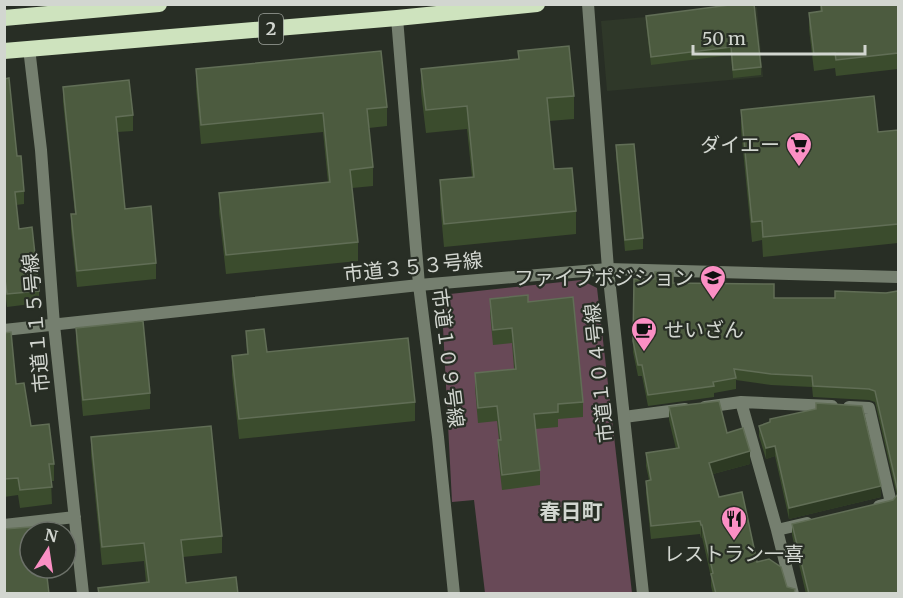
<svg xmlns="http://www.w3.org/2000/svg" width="903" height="598" font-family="Merriweather,'Noto Sans JP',serif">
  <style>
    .built { fill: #2f3829 }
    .green { fill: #684957 }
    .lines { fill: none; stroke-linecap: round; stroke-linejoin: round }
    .minor { stroke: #757f6f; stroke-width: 12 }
    .tertiary { stroke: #757f6f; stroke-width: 12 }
    .trunk { stroke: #cee3be; stroke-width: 16 }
    .wall { fill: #3b4c2d }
    .shaded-wall { fill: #2d3a23 }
    .building { fill: #4c5b3f; stroke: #616e56; stroke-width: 1.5 }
    .labels { text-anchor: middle; stroke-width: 4.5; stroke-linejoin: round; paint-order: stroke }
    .shield { fill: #282e25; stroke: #9fa49d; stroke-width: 1.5 }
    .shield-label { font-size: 18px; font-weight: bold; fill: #d2d6d0 }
    .poi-label { font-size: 20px; fill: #d2d6d0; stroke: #282e25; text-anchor: end }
    .street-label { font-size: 20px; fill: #d2d6d0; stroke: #282e25 }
    .neighbourhood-label { font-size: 21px; font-weight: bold; fill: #d2d6d0; stroke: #282e25 }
  </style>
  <rect width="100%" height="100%" fill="#282e25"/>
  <path class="built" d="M 757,7 L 763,77 L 607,91 L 601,21 Z"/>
  <path class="green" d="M 581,280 L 597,288 L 632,593 L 485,593 L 474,500 L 452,502 L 442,308 L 450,294 Z"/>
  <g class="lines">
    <path class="minor" d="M 397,18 L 419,285 L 438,437 L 454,594
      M 29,48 L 41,150 L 54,325 L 83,594
      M 4,330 L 419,285 L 608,269 L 898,277
      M 741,402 L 777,530 L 793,594
      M 705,407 L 741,402 L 832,406
      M 849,407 L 869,408 L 891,503 L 879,506
      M 624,417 L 685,409
      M 4,525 L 75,517
      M 777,530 L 807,523"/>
    <path class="tertiary" d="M 588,4 L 608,269 L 643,594"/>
    <path class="trunk" d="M 4,18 L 159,4
      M 4,51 L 397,18 L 537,4"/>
  </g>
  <path class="wall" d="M 737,4 L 761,67 L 761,75 L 733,78 L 731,55 L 651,65 L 646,24 L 646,16 Z
    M 820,4 L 898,4 L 898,69 L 836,76 L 835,68 L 814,71 L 809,29 L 809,13 L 820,12 Z
    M 518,51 L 574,96 L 574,119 L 549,121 L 554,169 L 576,211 L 576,234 L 444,247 L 440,203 L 440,180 L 472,177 L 467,129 L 426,133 L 421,92 L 421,69 L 518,59 Z
    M 196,69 L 387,107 L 387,126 L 369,128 L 373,167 L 373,186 L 352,188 L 358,242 L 358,261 L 226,274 L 219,212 L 219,193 L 328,182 L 323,132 L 201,144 L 196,88 Z
    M 4,79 L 17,156 L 24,191 L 24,204 L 16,205 L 19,229 L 39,291 L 39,303 L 7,307 L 4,284 Z
    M 63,87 L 133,115 L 133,131 L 117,132 L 125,209 L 156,263 L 156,279 L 77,287 L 71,230 L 71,214 L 75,214 L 63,102 Z
    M 741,110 L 878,132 L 898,130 L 898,243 L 763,257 L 762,240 L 752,242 L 741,130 Z
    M 616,145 L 643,238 L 643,249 L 625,251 L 616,156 Z
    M 634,279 L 673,283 L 774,298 L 835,298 L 898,291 L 898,594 L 806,594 L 792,535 L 792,524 L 893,500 L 897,496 L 875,402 L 869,400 L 813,397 L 812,387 L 771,385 L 736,380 L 736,389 L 714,393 L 714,397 L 648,406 L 642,376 L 638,376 L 633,352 Z
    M 490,299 L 528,302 L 583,402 L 583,417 L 558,419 L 558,427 L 535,429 L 540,470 L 540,485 L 502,490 L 498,455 L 498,440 L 499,440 L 497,421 L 478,423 L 475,388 L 475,373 L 514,369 L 512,343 L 493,345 L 490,313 Z
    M 76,328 L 150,393 L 150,409 L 83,416 L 76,343 Z
    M 246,331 L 267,352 L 415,402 L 415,421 L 239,439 L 232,375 L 232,356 L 247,354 Z
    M 4,333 L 16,384 L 31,426 L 54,464 L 54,481 L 51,481 L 52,504 L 20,508 L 18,495 L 4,497 Z
    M 816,403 L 881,497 L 789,519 L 775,456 L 766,459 L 759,436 L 759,426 L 770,423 L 770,419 L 816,409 Z
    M 669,407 L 727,433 L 750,464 L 713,474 L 719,497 L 757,562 L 795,594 L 713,594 L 711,586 L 711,577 L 702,537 L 701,538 L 700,534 L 651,539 L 646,493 L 646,481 L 649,480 L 646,466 L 646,453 L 676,449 L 669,420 Z
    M 91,437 L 222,536 L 222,553 L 183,557 L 186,583 L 238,594 L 98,594 L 98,588 L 146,582 L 144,561 L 102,565 L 91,455 Z"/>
  <path class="shaded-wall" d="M 775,446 L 775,456 L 766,459 L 766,448 Z
    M 750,451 L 750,464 L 709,475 L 709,463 Z
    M 881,486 L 881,497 L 789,519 L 789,508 Z
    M 701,525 L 702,525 L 702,537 L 701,538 Z"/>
  <path class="building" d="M 737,4 L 754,4 L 761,67 L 733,70 L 731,47 L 651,57 L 646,16 Z
    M 821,4 L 898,4 L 898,53 L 836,60 L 835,53 L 814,55 L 809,13 L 822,11 Z
    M 569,46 L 574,96 L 547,98 L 554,169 L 572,168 L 576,211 L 444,224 L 440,180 L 474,177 L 467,106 L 426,110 L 421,69 L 519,59 L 518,51 Z
    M 381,51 L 387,107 L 367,109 L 373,167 L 350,170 L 358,242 L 226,255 L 219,193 L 330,182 L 323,113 L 201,125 L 196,69 Z
    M 9,78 L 17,156 L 21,156 L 24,191 L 15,192 L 19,229 L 32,227 L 39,291 L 7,294 L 4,272 L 4,79 Z
    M 129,80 L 133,115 L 116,117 L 125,209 L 151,206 L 156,263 L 77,271 L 71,214 L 76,214 L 63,87 Z
    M 874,96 L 878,132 L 898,130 L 898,224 L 763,237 L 762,221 L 752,222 L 741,110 Z
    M 634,144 L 643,238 L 625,240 L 616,145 Z
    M 655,272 L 673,273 L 673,283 L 774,284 L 774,298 L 835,298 L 835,291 L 886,293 L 898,291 L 898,492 L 875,391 L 869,389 L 813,386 L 812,376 L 771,374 L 734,369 L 736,378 L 713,382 L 714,386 L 648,395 L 642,365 L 638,365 L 633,341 L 634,279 L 655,279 Z
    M 528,295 L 528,302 L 573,297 L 583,402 L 558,404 L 558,412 L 534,414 L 540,470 L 502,475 L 498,440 L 501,440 L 497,406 L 478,408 L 475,373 L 516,369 L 512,328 L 493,330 L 490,299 Z
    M 143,321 L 150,393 L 83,400 L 76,328 Z
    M 264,329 L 267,352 L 408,338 L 415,402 L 239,419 L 232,356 L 248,354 L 246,331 Z
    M 11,332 L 16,384 L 24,383 L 31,426 L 49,424 L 54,464 L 49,464 L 52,487 L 20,490 L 18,478 L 4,479 L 4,333 Z
    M 719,401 L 727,433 L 743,428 L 750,451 L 709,463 L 719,497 L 742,492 L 757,562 L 769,559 L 781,567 L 787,587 L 795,589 L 794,594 L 716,594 L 711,574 L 713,573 L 702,525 L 701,525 L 700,521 L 651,526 L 646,481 L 651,480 L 646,453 L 679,448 L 669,407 Z
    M 816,403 L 862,406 L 881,486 L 789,508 L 775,446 L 766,448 L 759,426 L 770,422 L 770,419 L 816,409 Z
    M 211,426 L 222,536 L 181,540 L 186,583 L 236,577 L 238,594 L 99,594 L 98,588 L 149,582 L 144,543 L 102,547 L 91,437 Z
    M 898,494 L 898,594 L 809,594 L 792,524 L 893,500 Z
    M 44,526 L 45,532 L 30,532 L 30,568 L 46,568 L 49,594 L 4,594 L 4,529 Z"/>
  <defs>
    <symbol id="supermarket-pin" viewBox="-11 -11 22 30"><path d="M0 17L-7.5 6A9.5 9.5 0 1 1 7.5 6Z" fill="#fb8fc4" stroke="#282e25"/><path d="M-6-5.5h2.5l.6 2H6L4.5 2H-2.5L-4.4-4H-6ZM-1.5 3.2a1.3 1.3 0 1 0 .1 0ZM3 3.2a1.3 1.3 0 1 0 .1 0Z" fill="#111"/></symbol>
    <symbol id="school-pin" viewBox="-11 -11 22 30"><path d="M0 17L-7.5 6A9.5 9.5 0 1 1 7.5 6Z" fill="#fb8fc4" stroke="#282e25"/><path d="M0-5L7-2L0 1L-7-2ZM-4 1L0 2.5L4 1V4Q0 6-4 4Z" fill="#111"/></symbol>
    <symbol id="cafe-pin" viewBox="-11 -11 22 30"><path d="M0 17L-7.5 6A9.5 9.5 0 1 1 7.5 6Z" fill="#fb8fc4" stroke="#282e25"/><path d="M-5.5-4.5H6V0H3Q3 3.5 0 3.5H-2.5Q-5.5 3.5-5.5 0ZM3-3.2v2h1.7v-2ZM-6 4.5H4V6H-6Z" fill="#111"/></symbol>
    <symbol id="restaurant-pin" viewBox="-11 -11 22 30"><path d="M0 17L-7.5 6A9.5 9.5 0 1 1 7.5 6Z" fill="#fb8fc4" stroke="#282e25"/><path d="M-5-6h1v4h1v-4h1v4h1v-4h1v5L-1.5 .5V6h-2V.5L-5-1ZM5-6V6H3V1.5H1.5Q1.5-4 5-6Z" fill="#111"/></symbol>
  </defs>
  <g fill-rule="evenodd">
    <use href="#supermarket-pin" x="784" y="130" width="30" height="40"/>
    <use href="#school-pin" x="698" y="263" width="30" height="40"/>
    <use href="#cafe-pin" x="629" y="315" width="30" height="40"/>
    <use href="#restaurant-pin" x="719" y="504" width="30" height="40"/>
  </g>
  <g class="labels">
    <rect class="shield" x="259" y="14" width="24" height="30" rx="4.5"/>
    <g class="shield-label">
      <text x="271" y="35">2</text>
    </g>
    <g class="poi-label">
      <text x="780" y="152">ダイエー</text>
      <text x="694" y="285">ファイブポジション</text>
      <text x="664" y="337" text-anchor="start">せいざん</text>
      <text x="734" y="561" text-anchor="middle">レストラン一喜</text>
    </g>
    <g class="street-label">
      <text transform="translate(413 267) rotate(-6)" y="7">市道３５３号線</text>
      <text transform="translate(36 323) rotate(-95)" y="7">市道１１５号線</text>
      <text transform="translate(448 358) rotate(83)" y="7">市道１０９号線</text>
      <text transform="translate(599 373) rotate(-96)" y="7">市道１０４号線</text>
    </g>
    <g class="neighbourhood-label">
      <text x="571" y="519">春日町</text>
    </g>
  </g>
  <rect width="903" height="598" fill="none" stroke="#d2d6d0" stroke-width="12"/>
  <g transform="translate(48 550) rotate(12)"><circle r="28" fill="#282e25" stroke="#6c7169" stroke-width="1.5"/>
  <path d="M0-4.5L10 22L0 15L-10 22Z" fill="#fb8fc4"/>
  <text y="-9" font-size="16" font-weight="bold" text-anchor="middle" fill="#d2d6d0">N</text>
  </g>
  <path d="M693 45v9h172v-9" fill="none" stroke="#d2d6d0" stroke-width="3"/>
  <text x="702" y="45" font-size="18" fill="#d2d6d0" stroke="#282e25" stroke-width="4.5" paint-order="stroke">50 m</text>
</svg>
